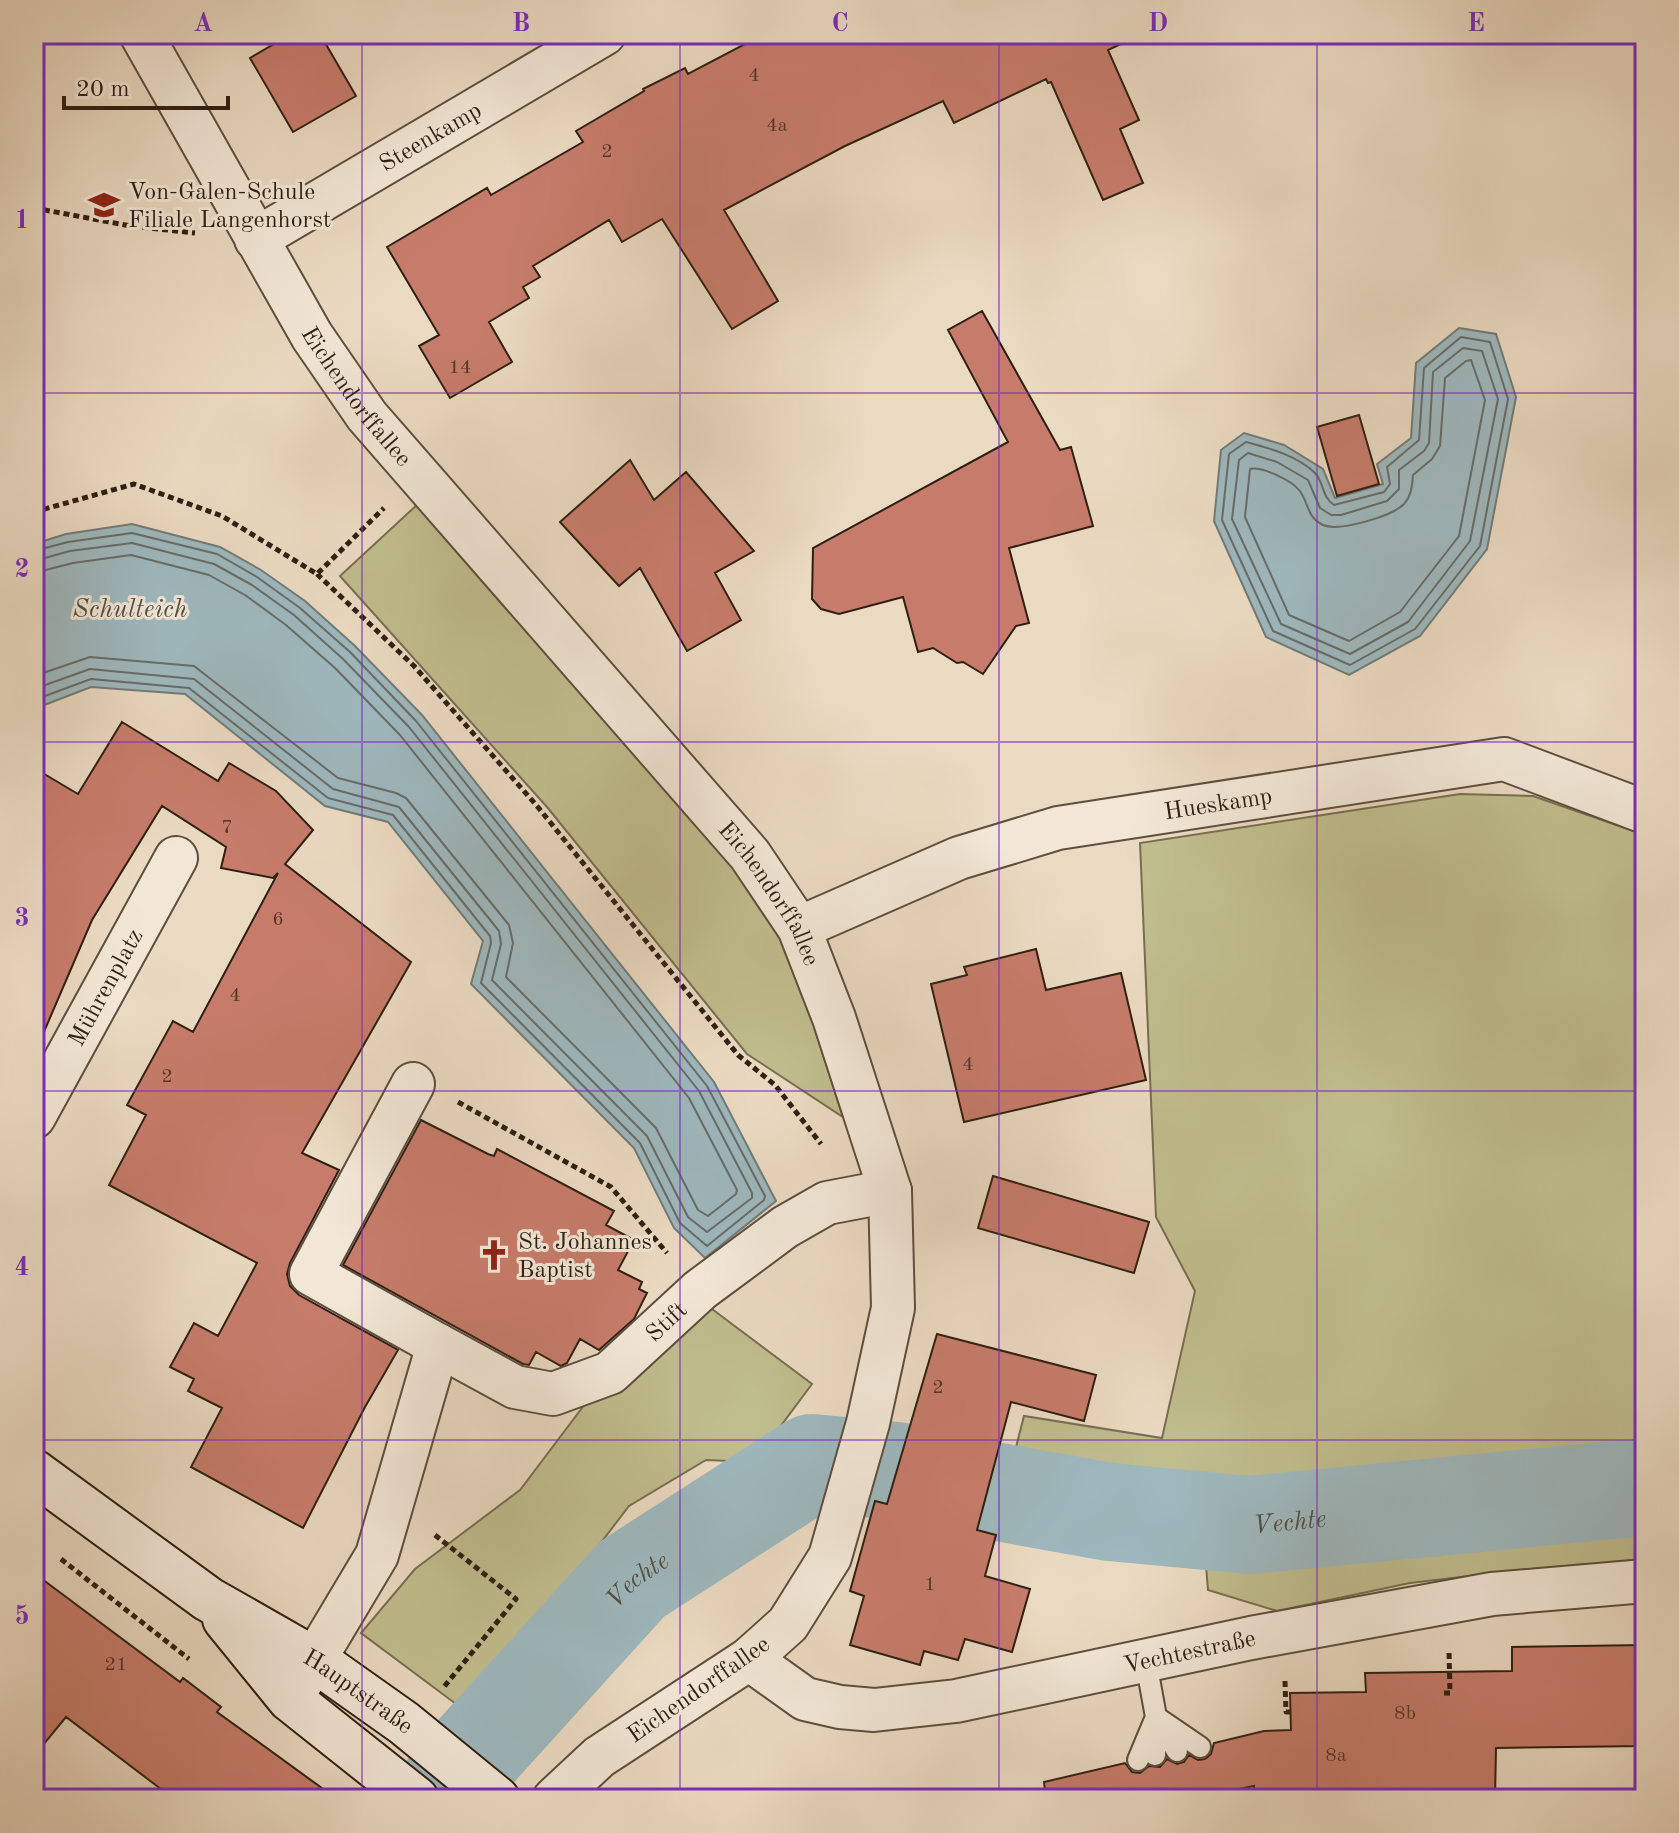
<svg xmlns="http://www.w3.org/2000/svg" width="1679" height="1833" font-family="'Old Standard TT',serif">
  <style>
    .green { fill: #c0bd8e; stroke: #776e50; stroke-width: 2 }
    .water { fill: #9eb8be; stroke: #717b79; stroke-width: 2 }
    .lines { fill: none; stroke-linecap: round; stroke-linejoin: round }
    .shore { stroke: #666c68; stroke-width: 2 }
    .river { stroke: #9eb8be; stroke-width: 98 }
    .building { fill: #c77c6b; stroke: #2e1f12; stroke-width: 2 }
    .lane-casing { stroke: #5d4e3e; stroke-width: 24 }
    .street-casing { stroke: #5d4e3e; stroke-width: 46 }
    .secondary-casing { stroke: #2e1f12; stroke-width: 48 }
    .path { stroke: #2e1f12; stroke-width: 5; stroke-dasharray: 6 4; stroke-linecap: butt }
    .lane { stroke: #f2e7d7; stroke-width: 20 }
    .street { stroke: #f2e7d7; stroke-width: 42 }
    .secondary { stroke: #f2e7d7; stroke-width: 44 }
    .grid { fill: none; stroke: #7b2cbf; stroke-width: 2; stroke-opacity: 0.55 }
    .labels { text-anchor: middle; stroke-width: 6; stroke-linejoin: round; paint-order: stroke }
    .number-label { font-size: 20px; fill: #543628 }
    .street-label { font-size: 24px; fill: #2e1f12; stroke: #f2e7d7 }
    .poi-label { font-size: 24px; fill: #2e1f12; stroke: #f2e7d7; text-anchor: start }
    .water-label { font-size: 26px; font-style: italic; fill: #504d46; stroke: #f2e7d7 }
    .neatline { fill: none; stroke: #7b2cbf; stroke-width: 3 }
    .grid-label { font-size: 26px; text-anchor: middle; font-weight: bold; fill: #7b2cbf }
  </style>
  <rect width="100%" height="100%" fill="#ebdac2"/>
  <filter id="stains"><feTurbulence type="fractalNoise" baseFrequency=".0025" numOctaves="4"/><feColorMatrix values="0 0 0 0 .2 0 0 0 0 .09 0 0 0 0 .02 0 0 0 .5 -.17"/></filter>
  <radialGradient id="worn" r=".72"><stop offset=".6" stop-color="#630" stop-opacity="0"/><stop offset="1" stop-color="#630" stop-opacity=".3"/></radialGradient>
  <path class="green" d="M 419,503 L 703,823 L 785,936 L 843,1117 L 747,1054 L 547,807 L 340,576 Z
    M 1460,794 L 1533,796 L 1645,835 L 1645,1457 L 1379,1483 L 1201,1492 L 1015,1451 L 1024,1416 L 1162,1438 L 1195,1291 L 1156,1217 L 1140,843 Z
    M 704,1303 L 812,1384 L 754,1462 L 706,1460 L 629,1506 L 574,1578 L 464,1710 L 361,1633 L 415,1569 L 520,1490 L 588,1400 L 635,1380 Z
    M 1645,1511 L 1645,1559 L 1521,1570 L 1410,1583 L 1277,1611 L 1208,1590 L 1205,1554 L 1428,1536 Z"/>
  <path class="water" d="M 1459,328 L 1496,334 L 1516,397 L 1487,549 L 1420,636 L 1349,675 L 1266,637 L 1214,521 L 1221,450 L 1244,433 L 1284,445 L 1323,469 L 1335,498 L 1383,484 L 1377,464 L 1411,438 L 1416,363 Z
    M 132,524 L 220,547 L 261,570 L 305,601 L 355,646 L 422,715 L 714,1082 L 776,1201 L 705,1258 L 674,1228 L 634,1148 L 471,984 L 483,941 L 388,822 L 325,806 L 185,694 L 91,687 L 34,709 L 34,544 L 66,534 Z"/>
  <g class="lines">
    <path class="shore" d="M 1461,337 L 1490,342 L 1508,399 L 1480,546 L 1415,629 L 1350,665 L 1273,631 L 1222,520 L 1229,454 L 1246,442 C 1269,448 1298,456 1315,473 C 1324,482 1322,498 1334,505 L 1384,492 L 1390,484 L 1387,467 L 1419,440 L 1424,368 Z
      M 1463,348 L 1482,351 L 1498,399 L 1470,541 L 1408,622 L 1350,654 L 1281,624 L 1232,519 L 1239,460 L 1248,453 L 1277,462 L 1308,480 L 1320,508 L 1331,515 L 1341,515 L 1387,501 L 1399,489 L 1399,470 L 1424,451 L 1429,443 L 1433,372 Z
      M 1471,360 L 1485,400 L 1459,536 L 1400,612 L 1349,641 L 1289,615 L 1245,517 L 1250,469 C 1261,466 1291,480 1299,490 C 1309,502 1306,517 1323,525 C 1339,532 1393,516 1404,504 C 1412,495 1412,485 1413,475 L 1432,459 L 1440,446 L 1445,378 L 1466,361 Z
      M 34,551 L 68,542 L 132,533 L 217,554 L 257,577 L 300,608 L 350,652 L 416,721 L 707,1086 L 765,1196 L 764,1200 L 707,1246 L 680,1223 L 640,1143 L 481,983 L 491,943 L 490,936 L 393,815 L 328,798 L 189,688 L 91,679 L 34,700
      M 34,561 L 70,551 L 132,543 L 214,564 L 252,585 L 294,615 L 343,659 L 409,727 L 699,1091 L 752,1193 L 752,1198 L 707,1232 L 688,1217 L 647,1136 L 492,980 L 501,944 L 499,931 L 399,807 L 333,789 L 194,679 L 90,669 L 34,689
      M 34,573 L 73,563 L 131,555 L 209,575 L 245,595 L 286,625 L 335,668 L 400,735 L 689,1098 L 737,1190 L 736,1194 L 708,1216 L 698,1210 L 656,1128 L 506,977 L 513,943 L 509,925 L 406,798 L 396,793 L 338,778 L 194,666 L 90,657 L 34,676"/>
    <g class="river">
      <path id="s1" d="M 937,1481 L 1110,1512 L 1249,1525 L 1645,1487"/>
      <path id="s2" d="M 440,1799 L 459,1770 L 632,1579 L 812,1463 L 897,1471"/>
    </g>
  </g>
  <path class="building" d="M 291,34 L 320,34 L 356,96 L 293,132 L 250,58 Z
    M 764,34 L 1142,34 L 1108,50 L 1139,120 L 1120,129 L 1143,183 L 1103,200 L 1051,82 L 1048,83 L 1046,79 L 954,123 L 943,101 L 845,146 L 724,210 L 778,301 L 732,329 L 662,219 L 622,242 L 609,220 L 533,266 L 540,277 L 523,287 L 529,298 L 489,322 L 512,362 L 450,398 L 419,346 L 439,335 L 387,247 L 487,188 L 491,195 L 583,142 L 576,131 L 644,91 L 643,89 L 685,68 L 688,74 Z
    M 982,311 L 1060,450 L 1071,447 L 1093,526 L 1009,548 L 1029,623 L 1016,626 L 983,674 L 963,662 L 957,663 L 933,648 L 918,652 L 903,597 L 839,614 L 821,609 L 812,599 L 813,548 L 1008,442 L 948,330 Z
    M 1359,415 L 1379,484 L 1337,496 L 1317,427 Z
    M 630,460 L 654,500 L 686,472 L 754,551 L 715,573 L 741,620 L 687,651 L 640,568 L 619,586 L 560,522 Z
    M 122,722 L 218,781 L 229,763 L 276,791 L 313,830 L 285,864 L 411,962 L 302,1153 L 339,1170 L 290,1263 L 287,1274 L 290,1286 L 299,1295 L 398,1350 L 365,1407 L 303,1528 L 191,1467 L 222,1408 L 188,1391 L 194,1379 L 170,1367 L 194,1323 L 218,1336 L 257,1263 L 109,1185 L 146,1115 L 127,1105 L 173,1021 L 193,1032 L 278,873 L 273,878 L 221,868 L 226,847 L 162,806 L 92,920 L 34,1055 L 34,768 L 78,794 Z
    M 1036,949 L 1046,990 L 1121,973 L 1146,1080 L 964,1122 L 931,984 L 967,975 L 964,967 Z
    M 421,1120 L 488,1154 L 494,1156 L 497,1149 L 614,1211 L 606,1225 L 634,1240 L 618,1270 L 642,1282 L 639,1289 L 647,1293 L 634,1319 L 599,1350 L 580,1339 L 567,1363 L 561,1366 L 536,1352 L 529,1365 L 523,1364 L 343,1265 Z
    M 993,1176 L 1149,1222 L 1134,1273 L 978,1228 Z
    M 937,1334 L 1096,1375 L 1084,1421 L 1011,1402 L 977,1530 L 996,1535 L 985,1576 L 1030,1589 L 1012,1652 L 965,1639 L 958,1660 L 924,1651 L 920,1665 L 850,1645 L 864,1596 L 850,1591 L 875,1501 L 887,1504 Z
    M 34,1573 L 180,1682 L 183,1678 L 221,1707 L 217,1712 L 337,1799 L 174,1799 L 66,1717 L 34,1756 Z
    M 1645,1645 L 1645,1746 L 1496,1748 L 1495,1799 L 1435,1799 L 1435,1791 L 1305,1793 L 1306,1799 L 1254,1799 L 1254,1786 L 1188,1799 L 1046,1799 L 1044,1782 L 1125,1763 L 1132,1772 L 1140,1773 L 1149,1766 L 1160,1767 L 1167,1759 L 1177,1764 L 1184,1762 L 1189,1755 L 1198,1760 L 1205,1759 L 1211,1754 L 1214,1743 L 1264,1731 L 1291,1730 L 1290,1693 L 1366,1692 L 1365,1673 L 1512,1671 L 1512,1647 Z"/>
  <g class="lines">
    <defs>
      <path id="lane" d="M 1146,1662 L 1156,1717
        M 1177,1751 L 1156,1717 L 1200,1747
        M 1138,1760 L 1156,1717 L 1155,1755"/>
      <g id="street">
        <path id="s3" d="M 141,34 L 312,336 L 367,416 L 750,855 L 799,928 L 834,1018 L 890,1191 L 893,1308 L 868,1423 L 830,1557 L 788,1624 L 749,1659 L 599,1757 L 554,1799"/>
        <path id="s4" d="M 256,239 L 604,34"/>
        <path id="s5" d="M 799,928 L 959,858 L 1058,828 L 1504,759 L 1645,812"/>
        <path d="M 413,1084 L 311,1274 L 438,1345"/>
        <path id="s6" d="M 34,1117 L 176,858"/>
        <path id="s7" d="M 749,1659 L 805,1699 L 840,1707 L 874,1710 L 956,1701 L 1251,1638 L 1492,1594 L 1645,1581"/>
        <path id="s8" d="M 297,1689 L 377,1555 L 438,1345 L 515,1387 L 553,1394 L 610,1373 L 700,1290 L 785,1227 L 827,1203 L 890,1191"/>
      </g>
      <g id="secondary">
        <path id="s9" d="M 34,1472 L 208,1599 L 315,1660 L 404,1723 L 497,1799"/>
        <path d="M 225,1619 L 290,1699 L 416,1799"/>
      </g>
    </defs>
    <use href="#lane" class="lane-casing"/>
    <use href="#street" class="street-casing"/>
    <use href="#secondary" class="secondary-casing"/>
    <path class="path" d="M 34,208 L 131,226 L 195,233
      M 34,512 L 134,484 L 222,516 L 317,574 L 384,508
      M 317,574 L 414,666 L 537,806 L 738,1055 L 775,1085 L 821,1144
      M 458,1102 L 611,1187 L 667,1253
      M 34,1415 L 43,1421
      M 435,1535 L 516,1599 L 443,1688
      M 61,1559 L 189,1659
      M 1285,1681 L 1286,1712 L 1290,1712
      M 1444,1693 L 1450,1693 L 1449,1651"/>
    <use href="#lane" class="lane"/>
    <use href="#street" class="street"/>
    <use href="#secondary" class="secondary"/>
  </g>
  <path class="grid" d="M 362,34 L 362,1799M 680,34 L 680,1799M 999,34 L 999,1799M 1317,34 L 1317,1799M 34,393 L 1645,393M 34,742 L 1645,742M 34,1091 L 1645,1091M 34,1440 L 1645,1440"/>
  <defs>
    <symbol id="school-bare" viewBox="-9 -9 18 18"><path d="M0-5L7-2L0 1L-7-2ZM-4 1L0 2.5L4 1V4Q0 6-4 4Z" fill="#8f2418" stroke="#f2e7d7" stroke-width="2.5" paint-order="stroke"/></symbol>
    <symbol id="church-bare" viewBox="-9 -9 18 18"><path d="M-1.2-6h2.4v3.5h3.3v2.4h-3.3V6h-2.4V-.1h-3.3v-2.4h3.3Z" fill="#8f2418" stroke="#f2e7d7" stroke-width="2.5" paint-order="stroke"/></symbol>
  </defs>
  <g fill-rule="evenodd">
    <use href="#school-bare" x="82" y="183" width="44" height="44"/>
    <use href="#church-bare" x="472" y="1233" width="44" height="44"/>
  </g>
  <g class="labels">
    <g class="number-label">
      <text x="754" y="81">4</text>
      <text x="777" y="131">4a</text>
      <text x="607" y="157">2</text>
      <text x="460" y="373">14</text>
      <text x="227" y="833">7</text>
      <text x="278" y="925">6</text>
      <text x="235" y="1001">4</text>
      <text x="968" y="1070">4</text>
      <text x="167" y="1082">2</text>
      <text x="938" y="1393">2</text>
      <text x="930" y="1590">1</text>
      <text x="116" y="1670">21</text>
      <text x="1405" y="1719">8b</text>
      <text x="1336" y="1761">8a</text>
    </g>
    <g class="street-label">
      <text dy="8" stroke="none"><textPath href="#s4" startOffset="202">Steenkamp</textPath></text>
      <text dy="8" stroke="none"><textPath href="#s3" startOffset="422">Eichendorffallee</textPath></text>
      <text dy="8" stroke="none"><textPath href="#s5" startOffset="440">Hueskamp</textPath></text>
      <text dy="8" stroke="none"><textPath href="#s3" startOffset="1070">Eichendorffallee</textPath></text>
      <text dy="8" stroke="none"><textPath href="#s6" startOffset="148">Mührenplatz</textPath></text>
      <text dy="8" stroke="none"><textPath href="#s8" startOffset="638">Stift</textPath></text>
      <text dy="8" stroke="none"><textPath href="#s7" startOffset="460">Vechtestraße</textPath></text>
      <text transform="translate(698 1689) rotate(-35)" y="8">Eichendorffallee</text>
      <text dy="8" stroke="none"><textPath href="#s9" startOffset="392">Hauptstraße</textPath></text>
    </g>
    <g class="poi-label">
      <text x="128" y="199">Von-Galen-Schule<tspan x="128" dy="28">Filiale Langenhorst</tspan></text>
      <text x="518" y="1249">St. Johannes<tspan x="518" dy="28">Baptist</tspan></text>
    </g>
    <g class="water-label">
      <text x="130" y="617">Schulteich</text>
      <text dy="9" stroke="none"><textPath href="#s1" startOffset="356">Vechte</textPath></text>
      <text dy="9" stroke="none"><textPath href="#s2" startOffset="296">Vechte</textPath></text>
    </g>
  </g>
  <rect width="1679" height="1833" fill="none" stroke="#ebdac2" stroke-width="88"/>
  <path d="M64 96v12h164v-12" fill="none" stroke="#2e1f12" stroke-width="4"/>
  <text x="76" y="96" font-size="24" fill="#2e1f12" stroke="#f2e7d7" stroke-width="6" paint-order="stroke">20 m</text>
  <rect x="44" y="44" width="1591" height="1745" class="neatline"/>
  <g class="grid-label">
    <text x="203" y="31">A</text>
    <text x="521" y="31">B</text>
    <text x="840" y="31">C</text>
    <text x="1158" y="31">D</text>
    <text x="1476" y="31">E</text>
    <text x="22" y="228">1</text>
    <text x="22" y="577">2</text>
    <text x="22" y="926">3</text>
    <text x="22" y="1275">4</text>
    <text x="22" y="1624">5</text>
  </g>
  <rect width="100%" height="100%" filter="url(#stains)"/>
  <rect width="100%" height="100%" fill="url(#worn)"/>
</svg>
